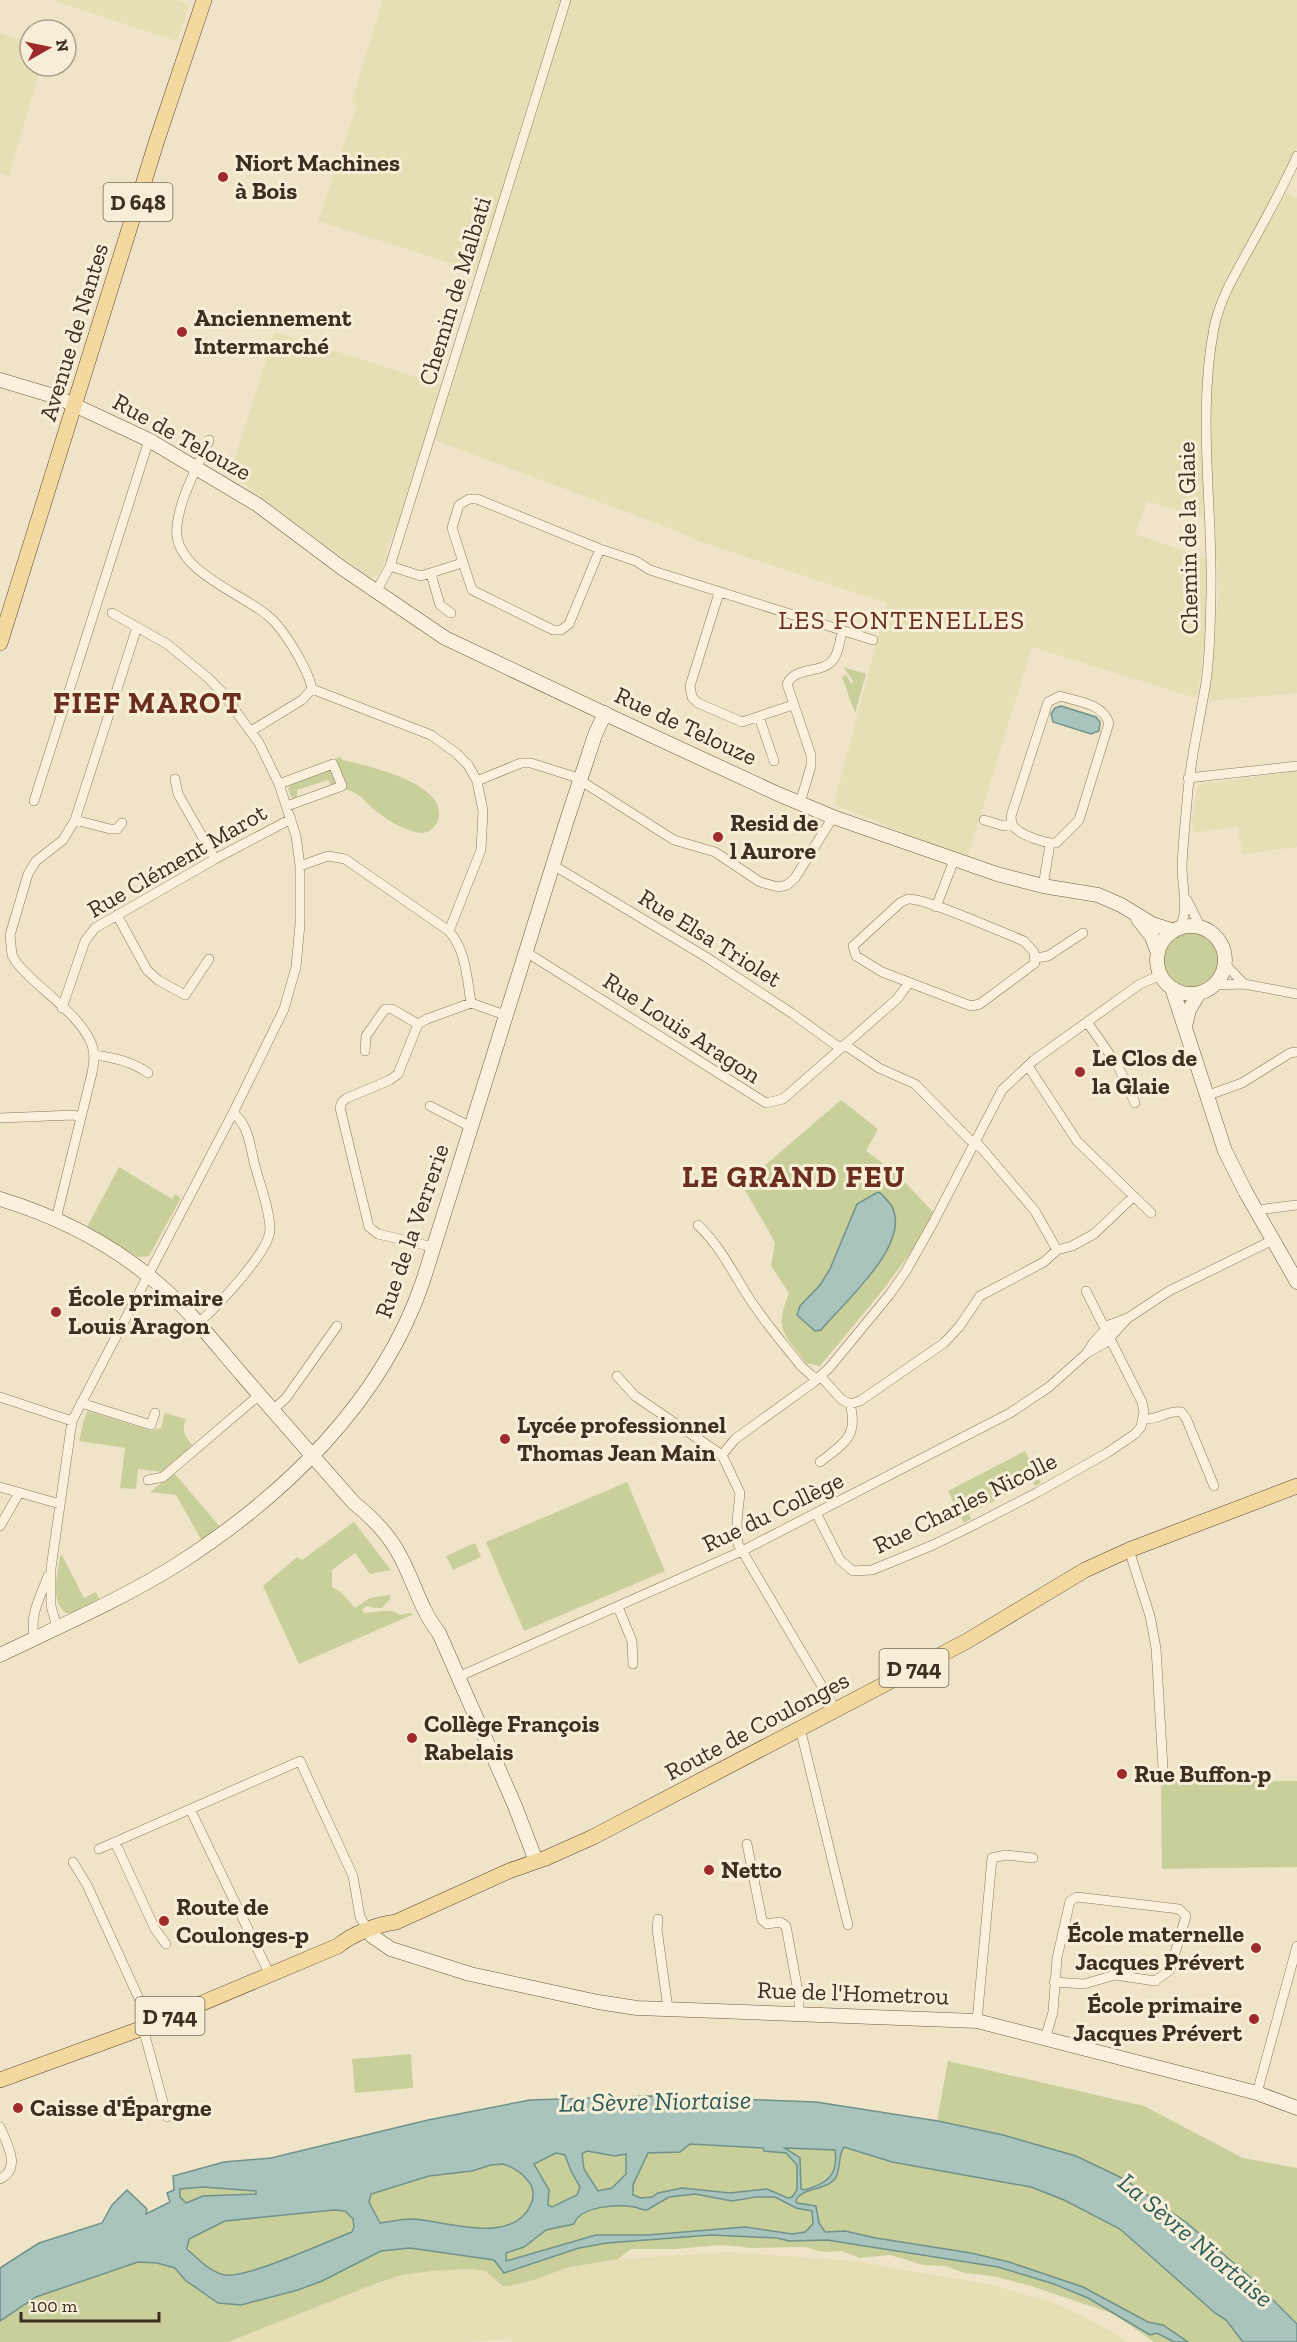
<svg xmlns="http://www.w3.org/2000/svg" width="1297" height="2342" font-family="'Zilla Slab',serif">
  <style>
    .farmland { fill: #e6deb5 }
    .green { fill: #c9cf9b; fill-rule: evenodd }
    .water { fill: #a9c4bc; stroke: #6f938a; stroke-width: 1.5; fill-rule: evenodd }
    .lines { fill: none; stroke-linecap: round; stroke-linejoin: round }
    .street-casing { stroke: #8d765c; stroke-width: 10 }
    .secondary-casing { stroke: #6f573f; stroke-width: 15 }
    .primary-casing { stroke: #5b4430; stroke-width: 16 }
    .street { stroke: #faf1dc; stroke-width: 9 }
    .secondary { stroke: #faf1dc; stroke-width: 14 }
    .primary { stroke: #f3d9a0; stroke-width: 15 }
    .poi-dot { fill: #9e2a2b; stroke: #f7eed8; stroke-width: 2 }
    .labels { text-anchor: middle; stroke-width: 6; stroke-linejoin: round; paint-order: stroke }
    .shield { fill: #f7eed8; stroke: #756857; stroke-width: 1.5 }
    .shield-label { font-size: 22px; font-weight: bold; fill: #3d2e20 }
    .poi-label { font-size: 24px; font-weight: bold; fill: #3d2e20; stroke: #f7eed8; text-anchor: start }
    .street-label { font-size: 24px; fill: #3d2e20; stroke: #f7eed8 }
    .neighbourhood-label { font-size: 26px; letter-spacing: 1.5px; fill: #6b2e1e; stroke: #f7eed8 }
    .water-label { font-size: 26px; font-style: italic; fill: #2f5d5a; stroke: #f7eed8 }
    .district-label { font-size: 30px; font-weight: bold; letter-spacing: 1.5px; fill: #6b2e1e; stroke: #f7eed8 }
  </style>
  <rect width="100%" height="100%" fill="#f0e4c8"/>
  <path class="farmland" d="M 52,0 L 176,0 L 189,4 L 177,41 Z
    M 383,0 L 1297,0 L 1297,148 L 1277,186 L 1297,198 L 1297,693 L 1209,701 L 1218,595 L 1215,521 L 1147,501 L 1135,534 L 1207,559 L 1206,629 L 1200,682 L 1196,698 L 1032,647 L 967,859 L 834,804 L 887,603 L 701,542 L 674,530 L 427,437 L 397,527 L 386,549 L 387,557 L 377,576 L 371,578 L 264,500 L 248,486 L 229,476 L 275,332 L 439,384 L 450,384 L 485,274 L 318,221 L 357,104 L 351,102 Z
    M 0,33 L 30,43 L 30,66 L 41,66 L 9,176 L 0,173 Z
    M 1297,771 L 1297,847 L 1242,854 L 1238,826 L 1193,833 L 1192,820 L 1198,785 Z
    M 730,2252 L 855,2261 L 992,2285 L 1048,2301 L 1081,2315 L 1129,2342 L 513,2342 L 512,2339 L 468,2342 L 228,2342 L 377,2283 L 402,2275 L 433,2271 L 471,2269 L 485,2271 L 503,2286 L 534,2280 L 566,2268 L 618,2259 Z"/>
  <path class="green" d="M 843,667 L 866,674 L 855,713 L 842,677 L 846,675 L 851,683 L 854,682 Z
    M 340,757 L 343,760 C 367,766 454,784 437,823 C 434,828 428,833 422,833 C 407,832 388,821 376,811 C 367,804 358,791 347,790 L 333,760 Z
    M 330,769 L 338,783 L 332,786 L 328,780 L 297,790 L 297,797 L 292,799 L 288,789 L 290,784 Z
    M1164 960a27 27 0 1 1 54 0a27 27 0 1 1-54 0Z
    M 841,1100 L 878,1129 L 866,1151 L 896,1173 L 933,1212 L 918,1243 L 879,1295 L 820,1366 L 806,1363 C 784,1333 774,1331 789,1293 L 771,1266 L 775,1242 L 742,1185 ZM 878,1192 C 888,1197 893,1208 895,1219 L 867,1281 L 821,1330 L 807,1324 L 797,1315 L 800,1306 L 820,1285 L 830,1269 L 858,1204 Z
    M 119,1167 L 172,1199 L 175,1194 L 181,1198 L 149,1256 L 138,1257 L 87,1227 Z
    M 88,1411 L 152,1431 L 161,1428 L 165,1413 L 186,1419 C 181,1432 185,1436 193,1446 L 163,1472 L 138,1469 L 136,1489 L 120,1488 L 125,1448 L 79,1441 L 84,1419 Z
    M 1025,1451 L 1041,1483 L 1035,1486 L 1032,1481 L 969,1514 L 971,1519 L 964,1523 L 948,1491 Z
    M 174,1473 L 221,1528 L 202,1541 L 176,1495 L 150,1492 Z
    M 627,1482 L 665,1571 L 524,1631 L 486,1542 Z
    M 354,1522 L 391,1570 L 370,1574 L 355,1553 L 332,1570 L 332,1587 L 341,1592 L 355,1608 L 370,1598 L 390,1595 L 390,1599 L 382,1608 L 374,1608 L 367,1606 L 362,1610 L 364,1613 C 377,1613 390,1607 400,1615 L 409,1613 L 414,1614 L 299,1664 L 263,1586 L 297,1557 L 302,1560 Z
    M 475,1543 L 481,1557 L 453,1570 L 446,1556 Z
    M 62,1555 L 84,1598 L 96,1592 L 99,1599 L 74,1613 L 66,1613 C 49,1600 58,1574 60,1556 Z
    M 1297,1781 L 1297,1867 L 1162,1869 L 1161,1782 Z
    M 411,2054 L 413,2088 L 355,2093 L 352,2059 Z
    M 948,2061 L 1144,2106 L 1243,2158 L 1297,2168 L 1297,2342 L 1154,2342 L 1114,2314 L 1031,2286 L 993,2276 L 964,2273 L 946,2266 L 923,2265 L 890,2255 L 860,2258 L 842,2251 L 823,2252 L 805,2247 L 753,2248 L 721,2245 L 675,2249 L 631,2249 L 618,2259 L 566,2268 L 534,2280 L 510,2286 L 503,2286 L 485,2271 L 471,2269 L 433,2271 L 402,2275 L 377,2283 L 228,2342 L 0,2342 L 0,2321 L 36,2297 L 138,2262 L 157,2263 L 175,2268 L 196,2257 C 177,2240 184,2200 173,2176 L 224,2162 L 271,2158 L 428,2120 L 530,2100 L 650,2096 L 716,2097 L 816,2102 L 937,2121 Z"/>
  <path class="water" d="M 1061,706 L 1096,717 L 1100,722 L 1099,731 L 1091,734 L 1053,722 L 1051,714 L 1055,708 Z
    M 878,1192 C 884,1195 887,1200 891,1205 C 914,1243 842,1304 821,1330 L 815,1331 L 797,1315 L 800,1306 L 820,1285 L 830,1269 L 857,1204 Z
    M 650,2096 L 816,2102 L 938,2121 L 1003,2135 L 1076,2156 L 1124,2179 L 1187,2223 L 1250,2277 L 1297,2324 L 1297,2342 L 1243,2342 L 1226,2320 L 1215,2313 L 1120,2229 L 1064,2200 L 1031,2187 L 892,2162 L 844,2147 C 837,2156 842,2171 834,2180 C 824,2191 803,2187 796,2200 L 797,2203 L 816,2206 L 819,2223 L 825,2232 L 845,2231 L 876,2238 L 971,2253 L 1009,2262 L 1083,2287 L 1148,2322 L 1163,2325 L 1188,2342 L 1174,2342 L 1157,2333 L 1150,2335 L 1088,2298 L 1054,2284 L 998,2267 L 827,2240 L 789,2241 L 777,2238 L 711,2235 L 607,2243 L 579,2248 L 504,2273 L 494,2260 L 410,2248 L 381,2251 L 322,2281 L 298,2290 L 241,2305 L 218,2303 L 185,2280 L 175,2268 L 157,2263 L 138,2262 L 36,2297 L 0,2321 L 0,2268 L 39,2243 L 102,2223 L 112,2205 L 127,2190 L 147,2209 L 146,2214 L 170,2202 L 167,2193 L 174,2190 L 173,2176 L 224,2162 L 271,2158 L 428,2120 L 530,2100 ZM 690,2144 L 763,2148 L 764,2151 L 786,2153 L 797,2165 L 797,2190 L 792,2197 L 788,2198 L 767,2189 L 730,2193 L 682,2188 L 658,2193 L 652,2197 L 641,2198 L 633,2195 L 633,2185 L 648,2153 L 680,2152 ZM 785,2148 L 835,2150 C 839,2176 826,2184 804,2190 L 801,2189 L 800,2158 ZM 587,2151 L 615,2156 L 626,2154 L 626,2174 L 612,2188 L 598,2191 L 584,2169 L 582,2154 ZM 556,2153 L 565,2155 L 571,2171 L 580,2187 L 577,2195 L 552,2207 L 548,2205 L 549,2190 L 534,2164 ZM 503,2164 C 513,2167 523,2174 529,2182 C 534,2188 534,2198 531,2204 C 513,2247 444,2220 412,2219 C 401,2219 390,2222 380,2223 L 369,2202 L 371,2194 L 429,2176 L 472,2171 L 491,2165 ZM 203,2187 L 256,2191 L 256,2194 L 203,2196 L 186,2203 L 180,2197 L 180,2189 ZM 695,2194 L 732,2201 L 756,2197 L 775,2197 L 796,2208 L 812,2211 L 813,2224 L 805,2232 L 792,2234 L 745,2227 L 647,2235 L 596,2235 L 506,2261 L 506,2253 L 524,2247 L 546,2230 L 574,2224 C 580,2206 617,2204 634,2207 C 639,2208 642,2210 647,2210 L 669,2197 ZM 334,2210 L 345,2211 L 353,2219 L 354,2227 L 352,2232 C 328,2241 246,2279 225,2275 C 210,2272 198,2259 187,2249 L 189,2239 L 225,2221 Z"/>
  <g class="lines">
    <defs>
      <path id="street" d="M 209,440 C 198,467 180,496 177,526 C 171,569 239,592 267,615 C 283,627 308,669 312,689
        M 600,549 L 569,624 L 561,630 L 553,630 L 472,590 L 452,528 L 459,505 L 469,499 L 477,499 L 600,549 L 636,561 L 650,570 L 873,640
        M 390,566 L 421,576 L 462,563
        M 431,574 L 440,605 L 451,613
        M 376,592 L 390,566 L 566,0
        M 719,593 L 690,686 L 692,697 L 698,703 L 742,722 L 793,705
        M 312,689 L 431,735 L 456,753 L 468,765 L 477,781 L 483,811 L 481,850 L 449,931
        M 1060,696 C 1079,702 1102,703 1109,723 L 1079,820 L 1056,843 C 1046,844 1020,835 1013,826 C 1011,822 1011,820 1011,816 L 1048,702 Z
        M 759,717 L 774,761
        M 251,731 L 302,700 L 312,689
        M 1188,778 L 1297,766
        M 175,779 L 178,794 L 215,859
        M 477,781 L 521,763 L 531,763 L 575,777 L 674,840 L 715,852 L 760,882 L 778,887 L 787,885 L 795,878 L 833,817
        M 279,784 L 333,764 L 342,786 L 287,806
        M 34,801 L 149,440
        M 800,803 L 811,766 L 811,755 L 787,684 C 795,666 822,674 833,660 C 839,653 840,640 842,631
        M 75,820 L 110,829 L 117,829 L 122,823
        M 984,820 L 1004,826 L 1012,824
        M 553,865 L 706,957 L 793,1014 L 837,1046 L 848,1047 L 879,1068 L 915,1084 L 970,1140 L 978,1144 L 1035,1211 L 1057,1250
        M 300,866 L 328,856 L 345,859 L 449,931 C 466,950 467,979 471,1003 L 505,1015
        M 1043,886 L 1050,844
        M 908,899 C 924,897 1003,933 1024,941 L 1034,952 L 1035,963 L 980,1004 L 971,1006 L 882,972 L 856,956 L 853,946 L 900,903 Z
        M 1187,900 L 1201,928
        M 936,907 L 954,860
        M 117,915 L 147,970 L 158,980 L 185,995 L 209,959
        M 1180,928 C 1189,908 1182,887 1182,866 C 1183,845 1185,823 1187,802 C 1189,767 1197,734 1203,699 C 1210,666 1210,629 1211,595 C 1213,506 1197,416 1214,328 C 1220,299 1235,274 1249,249 C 1266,218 1283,188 1297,156
        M 526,952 L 766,1103 L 783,1099 L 897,999 L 909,983
        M 1036,958 L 1048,956 L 1083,933
        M 1225,964 L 1244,984
        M 1215,985 L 1244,984 L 1297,994
        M 62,1008 L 85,941 L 95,928 L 215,859 L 291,819
        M 1087,1022 L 1118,1066 L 1135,1103
        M 365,1051 L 366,1036 L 385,1009 L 392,1009 L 418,1024
        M 94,1055 C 112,1057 133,1062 148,1073
        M 1028,1066 L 1077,1141 L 1151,1213
        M 1206,1096 L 1242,1083 L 1290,1053 L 1297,1052
        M 430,1106 L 471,1127
        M 0,1118 L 73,1115 L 81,1117
        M 1258,1213 L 1265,1209 L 1297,1205
        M 56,1219 L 92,1073 C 94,1064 95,1054 92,1045 C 80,1013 37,989 16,962 L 12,955 L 10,935 L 28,874 L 36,861 L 63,840 L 75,820 L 137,627
        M 698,1225 C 718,1244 730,1267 744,1290 C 760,1317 782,1342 801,1366 L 812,1376 L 823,1379 L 841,1399 L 850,1404 L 860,1401 L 944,1343 L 959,1327 L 980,1296 L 1044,1262 L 1057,1250 L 1072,1246 L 1094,1234 L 1134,1196
        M 433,1247 L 378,1234 L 369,1227 L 340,1108 L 342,1102 L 347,1098 L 390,1080 L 398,1074 L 418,1024 L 427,1019 L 471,1003
        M 198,1323 C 216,1308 269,1252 270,1230 C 270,1210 259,1182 254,1162 C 250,1145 248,1124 233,1113
        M 1087,1353 L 1093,1343 L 1109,1325 L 1128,1318 L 1169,1291 L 1273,1240
        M 617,1376 L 635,1396 L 722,1455
        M 0,1397 L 72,1421
        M 81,1403 L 151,1425 L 155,1413
        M 273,1410 L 286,1398 L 337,1326
        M 1144,1419 C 1157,1420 1168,1410 1181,1412 L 1186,1418 L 1214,1486
        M 820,1462 C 843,1444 859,1437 850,1404
        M 148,1480 L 163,1477 L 259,1395
        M 0,1487 L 60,1504
        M 816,1513 L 840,1560 L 853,1571 L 872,1570 L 933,1545 L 974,1525 L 1038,1492 L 1107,1453 L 1135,1434 L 1141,1427 L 1144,1412 L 1142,1402 L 1086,1291
        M 0,1526 L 19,1493
        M 1129,1550 L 1150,1616 L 1156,1648 L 1163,1768
        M 618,1607 L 632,1641 L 633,1664
        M 57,1627 L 51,1606 L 51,1568 L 72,1421 L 233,1113 L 284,1009 L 296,967 L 300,924 L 300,866 L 296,836 L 279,784 L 259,743 L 221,691 L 207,677 L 167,644 L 112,613
        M 35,1638 C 28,1618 41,1595 48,1576
        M 458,1677 L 742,1551 L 1010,1413 L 1049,1387 L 1087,1353 L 1105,1343 L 1128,1318
        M 836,1710 L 738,1544 L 737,1521 L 740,1493 L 722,1455 L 735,1439 L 814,1382 L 830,1367 L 890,1294 L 906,1271 L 933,1223 L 1002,1090 L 1034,1060 L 1140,984 L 1161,975
        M 800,1728 L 848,1925
        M 190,1809 L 270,1975
        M 115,1842 L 155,1929 L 166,1944
        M 747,1844 L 762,1920 L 767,1924 L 780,1922 L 786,1926 L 799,1997 L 799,2014
        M 99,1849 L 300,1761 L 353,1876 L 360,1917 L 370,1933
        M 73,1862 L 87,1885 L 151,2025
        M 658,1919 L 657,1929 L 668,2009
        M 977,2021 L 992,1858 L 1006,1855 L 1033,1858
        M 143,2028 L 167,2117
        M 1045,2039 L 1053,2012 L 1057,1958 L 1070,1901 L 1077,1897 L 1179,1909 L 1186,1916 L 1170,1970 L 1155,1981 L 1115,1975 L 1084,1984 L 1054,1982
        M 1257,2093 L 1297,1946
        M 0,2127 C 7,2144 22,2168 0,2179"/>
      <path id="secondary" d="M 0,380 L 57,397 L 149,440 L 258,505 L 342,568 L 445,638 L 616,719 L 778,794 L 833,817 L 997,874 L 1043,886 L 1098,895 L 1121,905 L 1152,924 L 1174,931
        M 1138,919 L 1152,937 L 1158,953
        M1157 960a34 34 0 1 1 68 0a34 34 0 1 1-68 0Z
        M 1172,988 L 1225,1151 L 1245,1191 L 1297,1282
        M 1185,1027 L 1189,1010 L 1199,993
        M 0,1199 C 59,1217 117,1247 163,1288 C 193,1314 217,1346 243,1376 C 280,1419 317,1461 354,1503 C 369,1515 383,1529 393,1544 C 412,1572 418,1607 439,1633 L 515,1806 L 536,1861
        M 0,1655 C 58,1627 124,1598 178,1564 C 284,1496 382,1402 423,1281 L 567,820 L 595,735 L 605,713
        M 372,1936 L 391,1949 L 470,1974 L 598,2002 L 637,2008 L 977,2021 L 1257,2093 L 1297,2108"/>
      <path id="primary" d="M 0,643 L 157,140 L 204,0
        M 0,2080 L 143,2028 L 338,1946 C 352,1934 378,1924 396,1922 L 509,1871 L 546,1858 L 593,1837 L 967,1641 L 1085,1570 L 1129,1550 L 1297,1486"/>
    </defs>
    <use href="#street" class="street-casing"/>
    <use href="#secondary" class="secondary-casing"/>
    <use href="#primary" class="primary-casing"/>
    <use href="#street" class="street"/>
    <use href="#secondary" class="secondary"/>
    <use href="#primary" class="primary"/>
  </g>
  <g class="poi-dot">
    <circle cx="223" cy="177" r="6"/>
    <circle cx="182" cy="332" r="6"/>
    <circle cx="718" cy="837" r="6"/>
    <circle cx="1080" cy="1072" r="6"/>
    <circle cx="56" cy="1312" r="6"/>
    <circle cx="505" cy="1439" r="6"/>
    <circle cx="412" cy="1738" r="6"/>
    <circle cx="1122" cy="1774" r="6"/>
    <circle cx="709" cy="1870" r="6"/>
    <circle cx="164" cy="1921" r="6"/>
    <circle cx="1256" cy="1948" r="6"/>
    <circle cx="1254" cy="2019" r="6"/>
    <circle cx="18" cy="2108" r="6"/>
  </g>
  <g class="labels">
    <g class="shield">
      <rect x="103.5" y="183" width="69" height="38" rx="4.5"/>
      <rect x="879.5" y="1649" width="69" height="38" rx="4.5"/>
      <rect x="135.5" y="1997" width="69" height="38" rx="4.5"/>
    </g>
    <g class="shield-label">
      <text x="138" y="210">D 648</text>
      <text x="914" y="1676">D 744</text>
      <text x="170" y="2024">D 744</text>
    </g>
    <g class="poi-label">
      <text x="235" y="171">Niort Machines<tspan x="235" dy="28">à Bois</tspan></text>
      <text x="194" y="326">Anciennement<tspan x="194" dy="28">Intermarché</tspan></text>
      <text x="730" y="831">Resid de<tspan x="730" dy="28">l Aurore</tspan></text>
      <text x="1092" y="1066">Le Clos de<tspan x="1092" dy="28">la Glaie</tspan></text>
      <text x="68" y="1306">École primaire<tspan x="68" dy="28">Louis Aragon</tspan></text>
      <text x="517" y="1433">Lycée professionnel<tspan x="517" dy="28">Thomas Jean Main</tspan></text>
      <text x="424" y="1732">Collège François<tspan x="424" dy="28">Rabelais</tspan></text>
      <text x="1134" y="1782">Rue Buffon-p</text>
      <text x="721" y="1878">Netto</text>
      <text x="176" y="1915">Route de<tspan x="176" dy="28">Coulonges-p</tspan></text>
      <text x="1244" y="1942" text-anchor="end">École maternelle<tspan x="1244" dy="28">Jacques Prévert</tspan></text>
      <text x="1242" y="2013" text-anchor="end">École primaire<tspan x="1242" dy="28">Jacques Prévert</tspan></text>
      <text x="30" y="2116">Caisse d'Épargne</text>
    </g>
    <g class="street-label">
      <text transform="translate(455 291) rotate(-73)" y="8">Chemin de Malbati</text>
      <text transform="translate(74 332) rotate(-73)" y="8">Avenue de Nantes</text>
      <text transform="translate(182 437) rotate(29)" y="8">Rue de Telouze</text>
      <text transform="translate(1188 538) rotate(-91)" y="8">Chemin de la Glaie</text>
      <text transform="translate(686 726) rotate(25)" y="8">Rue de Telouze</text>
      <text transform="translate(177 861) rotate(-30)" y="8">Rue Clément Marot</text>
      <text transform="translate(710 938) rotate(32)" y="8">Rue Elsa Triolet</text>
      <text transform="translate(682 1028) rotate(33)" y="8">Rue Louis Aragon</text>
      <text transform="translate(412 1231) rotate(-71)" y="8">Rue de la Verrerie</text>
      <text transform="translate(965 1503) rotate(-26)" y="8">Rue Charles Nicolle</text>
      <text transform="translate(773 1512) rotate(-26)" y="8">Rue du Collège</text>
      <text transform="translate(757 1726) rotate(-28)" y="8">Route de Coulonges</text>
      <text transform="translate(853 1993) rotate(2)" y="8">Rue de l'Hometrou</text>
    </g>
    <g class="neighbourhood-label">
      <text x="902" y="629">LES FONTENELLES</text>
    </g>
    <g class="water-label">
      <text transform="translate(655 2101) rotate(-1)" y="9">La Sèvre Niortaise</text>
      <text transform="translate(1196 2240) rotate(40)" y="9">La Sèvre Niortaise</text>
    </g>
    <g class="district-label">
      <text x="148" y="713">FIEF MAROT</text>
      <text x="794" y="1187">LE GRAND FEU</text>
    </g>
  </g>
  <g transform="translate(48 48) rotate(81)"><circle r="28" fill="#f7eed8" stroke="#ada18e" stroke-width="1.5"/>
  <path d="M0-4.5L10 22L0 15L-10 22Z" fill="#9e2a2b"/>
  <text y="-9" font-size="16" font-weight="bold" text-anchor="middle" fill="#3d2e20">N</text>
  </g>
  <path d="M21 2312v9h138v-9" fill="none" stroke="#3d2e20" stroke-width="3"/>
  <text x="30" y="2312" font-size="18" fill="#3d2e20" stroke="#f7eed8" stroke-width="4.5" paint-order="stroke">100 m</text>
</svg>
